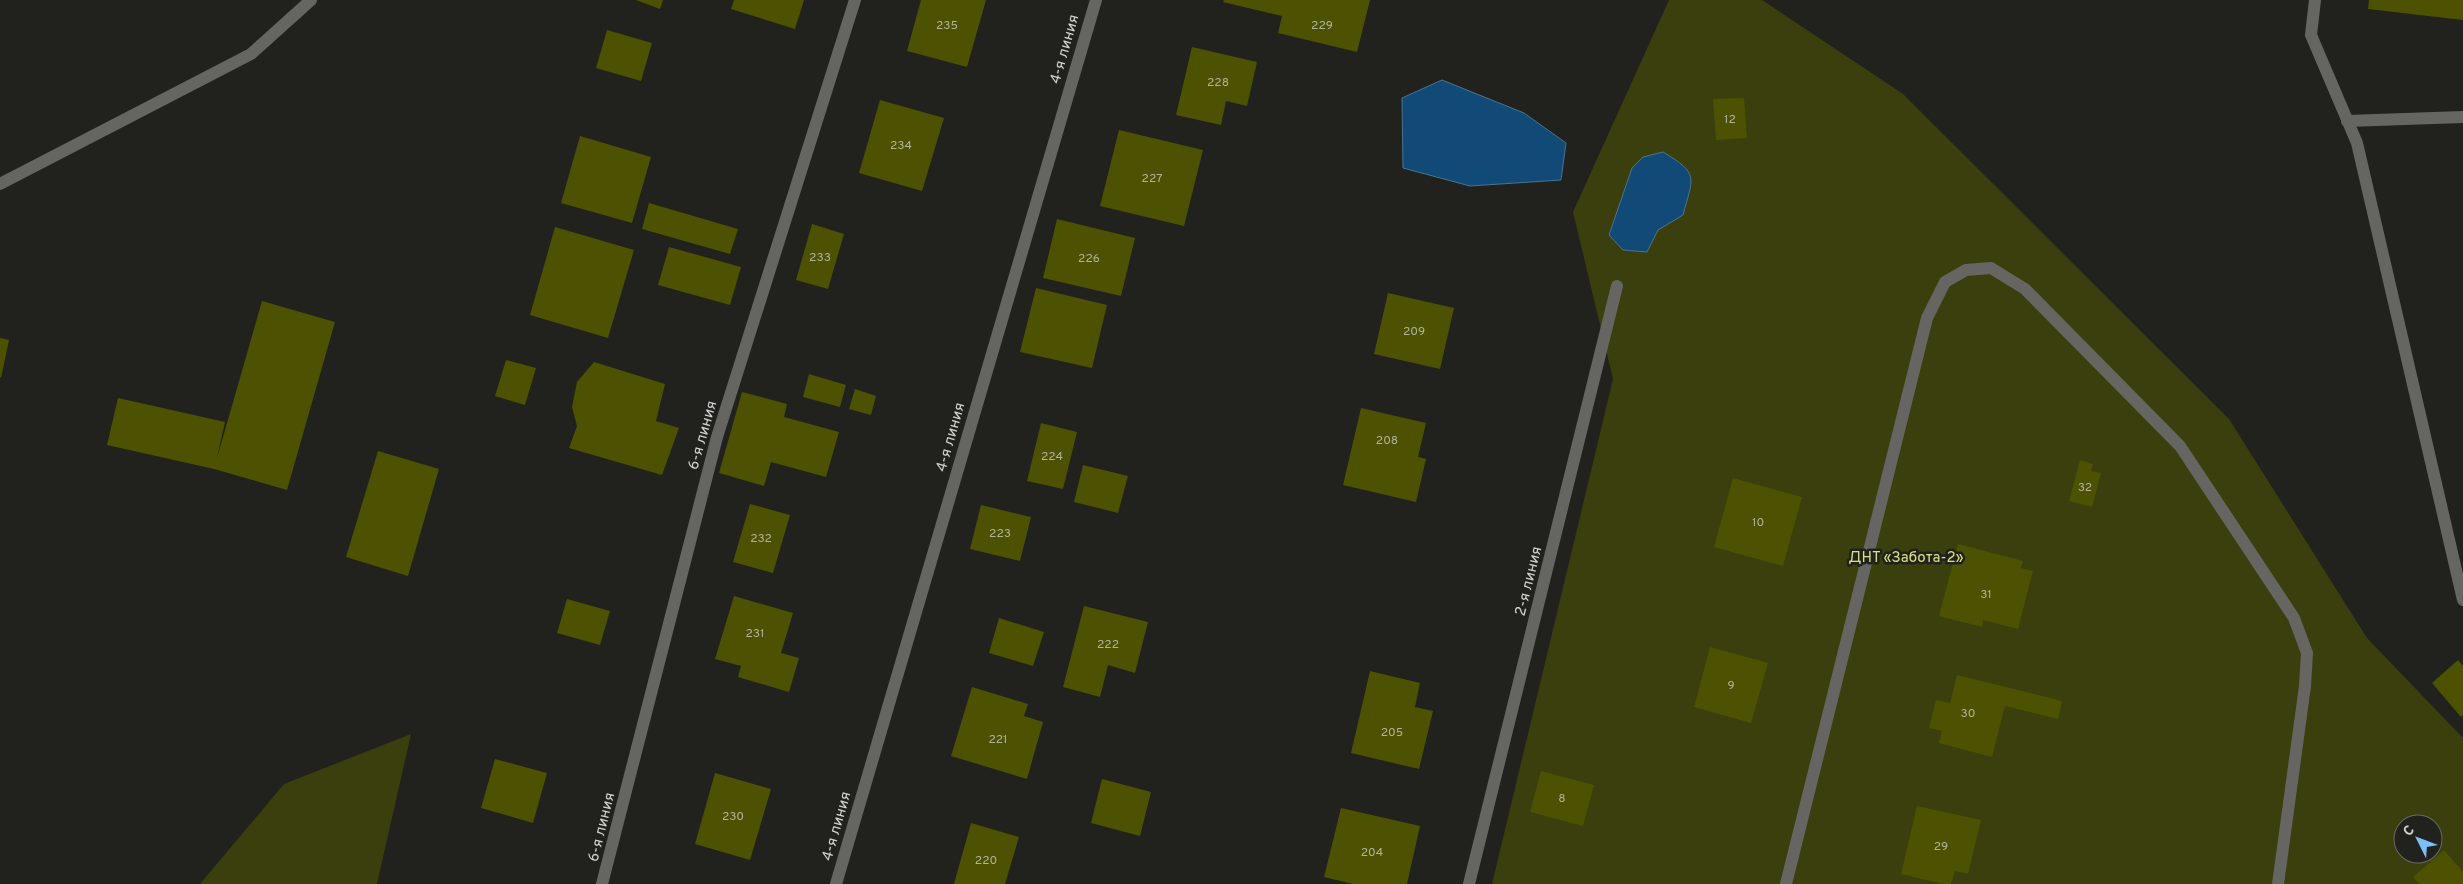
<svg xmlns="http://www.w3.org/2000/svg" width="2463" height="884" font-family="Overpass,sans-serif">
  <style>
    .green { fill: #3a3f0d; fill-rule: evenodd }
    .water { fill: #114a76; stroke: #4b7391 }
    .building { fill: #4c5201 }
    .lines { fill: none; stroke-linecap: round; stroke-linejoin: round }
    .service { stroke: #656661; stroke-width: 12 }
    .minor { stroke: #656661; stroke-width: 12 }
    .labels { text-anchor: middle; stroke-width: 5; stroke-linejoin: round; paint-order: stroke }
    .number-label { font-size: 12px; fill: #b0b39c }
    .street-label { font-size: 15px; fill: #d2d3d0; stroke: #21221d }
    .park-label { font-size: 15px; fill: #d8e380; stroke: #21221d }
  </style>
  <rect width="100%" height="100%" fill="#21221d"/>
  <path class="green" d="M 1669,0 L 1762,0 L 1903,94 L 2229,419 L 2367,638 L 2463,738 L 2463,884 L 1492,884 L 1613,379 L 1573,212 ZM 2403,824 L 2433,824 L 2433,854 L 2403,854 Z
    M 411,734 L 377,884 L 200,884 L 284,784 Z"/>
  <path class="water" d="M 1442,80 L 1524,113 L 1566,143 L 1561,180 L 1470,186 L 1403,168 L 1402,98 Z
    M 1663,152 C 1700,174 1693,177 1683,215 L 1658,230 L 1647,252 L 1623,250 L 1609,235 L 1632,168 L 1643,157 Z"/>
  <path class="building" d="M 636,0 L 663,0 L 660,9 Z
    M 734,0 L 804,0 L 795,29 L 731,9 Z
    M 921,0 L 986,0 L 967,67 L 907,51 Z
    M 1224,0 L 1370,0 L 1357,52 L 1278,33 L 1282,16 L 1223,2 Z
    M 2369,0 L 2463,0 L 2463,20 L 2368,9 Z
    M 607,30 L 652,43 L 641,81 L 596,68 Z
    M 1192,47 L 1257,62 L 1247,106 L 1226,101 L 1221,125 L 1176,115 Z
    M 1744,98 L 1747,138 L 1716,140 L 1713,99 Z
    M 880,100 L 944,118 L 922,191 L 859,173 Z
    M 1119,130 L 1203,150 L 1184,226 L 1100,206 Z
    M 580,136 L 651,157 L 632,223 L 561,203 Z
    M 649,203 L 738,229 L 730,254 L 642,229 Z
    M 1057,219 L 1135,238 L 1121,296 L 1043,278 Z
    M 812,224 L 844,234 L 828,289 L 796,280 Z
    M 555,227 L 634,250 L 608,338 L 530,315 Z
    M 669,247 L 741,267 L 730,305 L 658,285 Z
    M 1036,288 L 1107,305 L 1092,368 L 1020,352 Z
    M 1388,293 L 1454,308 L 1440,369 L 1374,354 Z
    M 262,301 L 335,322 L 287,490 L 214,469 L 107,445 L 118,398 L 225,422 L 217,458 Z
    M 0,338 L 9,340 L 1,378 L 0,377 Z
    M 506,360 L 536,368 L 525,405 L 495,396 Z
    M 594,362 L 665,384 L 656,421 L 679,428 L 662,475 L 569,448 L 577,426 L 572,407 L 577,382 Z
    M 809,374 L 846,385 L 840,407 L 803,397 Z
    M 855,389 L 876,396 L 871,415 L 849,409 Z
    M 742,392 L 787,404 L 784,417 L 839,432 L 826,477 L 771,462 L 764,486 L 719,473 Z
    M 1361,408 L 1426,423 L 1418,457 L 1426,459 L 1416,502 L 1343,485 Z
    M 1041,423 L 1077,432 L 1063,489 L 1027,481 Z
    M 378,451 L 439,469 L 408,576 L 346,557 Z
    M 2080,460 L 2093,464 L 2091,471 L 2101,473 L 2092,507 L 2069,501 Z
    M 1083,465 L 1128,476 L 1118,513 L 1074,502 Z
    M 1733,478 L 1802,497 L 1783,566 L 1714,547 Z
    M 750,504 L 790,515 L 773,573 L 733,562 Z
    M 981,505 L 1031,517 L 1020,561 L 970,549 Z
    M 1958,544 L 2023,561 L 2021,568 L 2033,571 L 2018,629 L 1983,620 L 1982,627 L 1939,616 Z
    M 734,596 L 793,613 L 781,653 L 799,658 L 789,692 L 738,677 L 741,666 L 715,659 Z
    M 567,599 L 610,611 L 600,645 L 557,633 Z
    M 1084,606 L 1148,622 L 1135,673 L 1108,665 L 1100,697 L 1063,687 Z
    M 999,618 L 1044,632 L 1033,666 L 989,653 Z
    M 1710,647 L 1768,663 L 1751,723 L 1694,707 Z
    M 2458,660 L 2463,666 L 2463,715 L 2461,717 L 2432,683 Z
    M 1370,671 L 1420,683 L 1415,707 L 1433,711 L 1419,769 L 1351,753 Z
    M 1957,675 L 2062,701 L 2058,719 L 2005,706 L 1992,757 L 1939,743 L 1942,731 L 1929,728 L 1936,700 L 1950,703 Z
    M 972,687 L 1028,704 L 1024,716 L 1043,722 L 1027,779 L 951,756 Z
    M 495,759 L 547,773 L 533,823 L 481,808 Z
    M 1541,771 L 1594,785 L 1583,826 L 1530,812 Z
    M 715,773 L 771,789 L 750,860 L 695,844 Z
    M 1102,779 L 1151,792 L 1140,836 L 1091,823 Z
    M 1917,806 L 1981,820 L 1968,874 L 1955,871 L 1951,884 L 1943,884 L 1901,874 Z
    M 1341,808 L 1420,826 L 1407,884 L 1353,884 L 1324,877 Z
    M 971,823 L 1019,837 L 1005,884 L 954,884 Z
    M 2444,850 L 2463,872 L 2463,884 L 2419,884 L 2413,877 Z"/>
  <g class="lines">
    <path class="service" d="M 2347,121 L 2463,117
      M 0,184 L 251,54 L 311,0
      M 1786,884 L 1927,318 L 1945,282 L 1966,270 L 1991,268 L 2025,289 L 2180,446 L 2294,618 L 2307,653 L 2305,686"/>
    <path class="minor" d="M 2315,0 L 2311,35 L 2357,143 L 2463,600
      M 602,884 L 717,437 L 855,0
      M 836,884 L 1096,0
      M 1469,884 L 1617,286
      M 2278,884 L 2305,686"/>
  </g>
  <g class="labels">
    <g class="number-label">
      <text x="947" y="29">235</text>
      <text x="1322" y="29">229</text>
      <text x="1218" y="86">228</text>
      <text x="1730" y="123">12</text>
      <text x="901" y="149">234</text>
      <text x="1152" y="182">227</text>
      <text x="820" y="261">233</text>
      <text x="1089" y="262">226</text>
      <text x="1414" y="335">209</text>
      <text x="1387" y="444">208</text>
      <text x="1052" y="460">224</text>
      <text x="2085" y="491">32</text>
      <text x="1758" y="526">10</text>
      <text x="1000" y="537">223</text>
      <text x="761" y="542">232</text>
      <text x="1986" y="598">31</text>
      <text x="755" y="637">231</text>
      <text x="1108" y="648">222</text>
      <text x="1731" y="689">9</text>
      <text x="1968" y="717">30</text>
      <text x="1392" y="736">205</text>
      <text x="998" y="743">221</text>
      <text x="1562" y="802">8</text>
      <text x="733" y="820">230</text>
      <text x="1941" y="850">29</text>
      <text x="1372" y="856">204</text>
      <text x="986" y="864">220</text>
    </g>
    <g class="street-label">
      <text transform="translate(1064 49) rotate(-74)" y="5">4-я линия</text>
      <text transform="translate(702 435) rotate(-74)" y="5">6-я линия</text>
      <text transform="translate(950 437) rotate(-74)" y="5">4-я линия</text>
      <text transform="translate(1528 581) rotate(-76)" y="5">2-я линия</text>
      <text transform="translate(836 826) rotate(-74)" y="5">4-я линия</text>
      <text transform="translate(601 827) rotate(-76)" y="5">6-я линия</text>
    </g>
    <g class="park-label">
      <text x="1906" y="562">ДНТ «Забота-2»</text>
    </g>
  </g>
  <g transform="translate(2418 839) rotate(312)"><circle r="24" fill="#21221d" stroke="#686965"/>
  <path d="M0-4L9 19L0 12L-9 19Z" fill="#7dbef9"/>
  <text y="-8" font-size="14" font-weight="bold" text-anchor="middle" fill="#d2d3d0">С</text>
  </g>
</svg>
